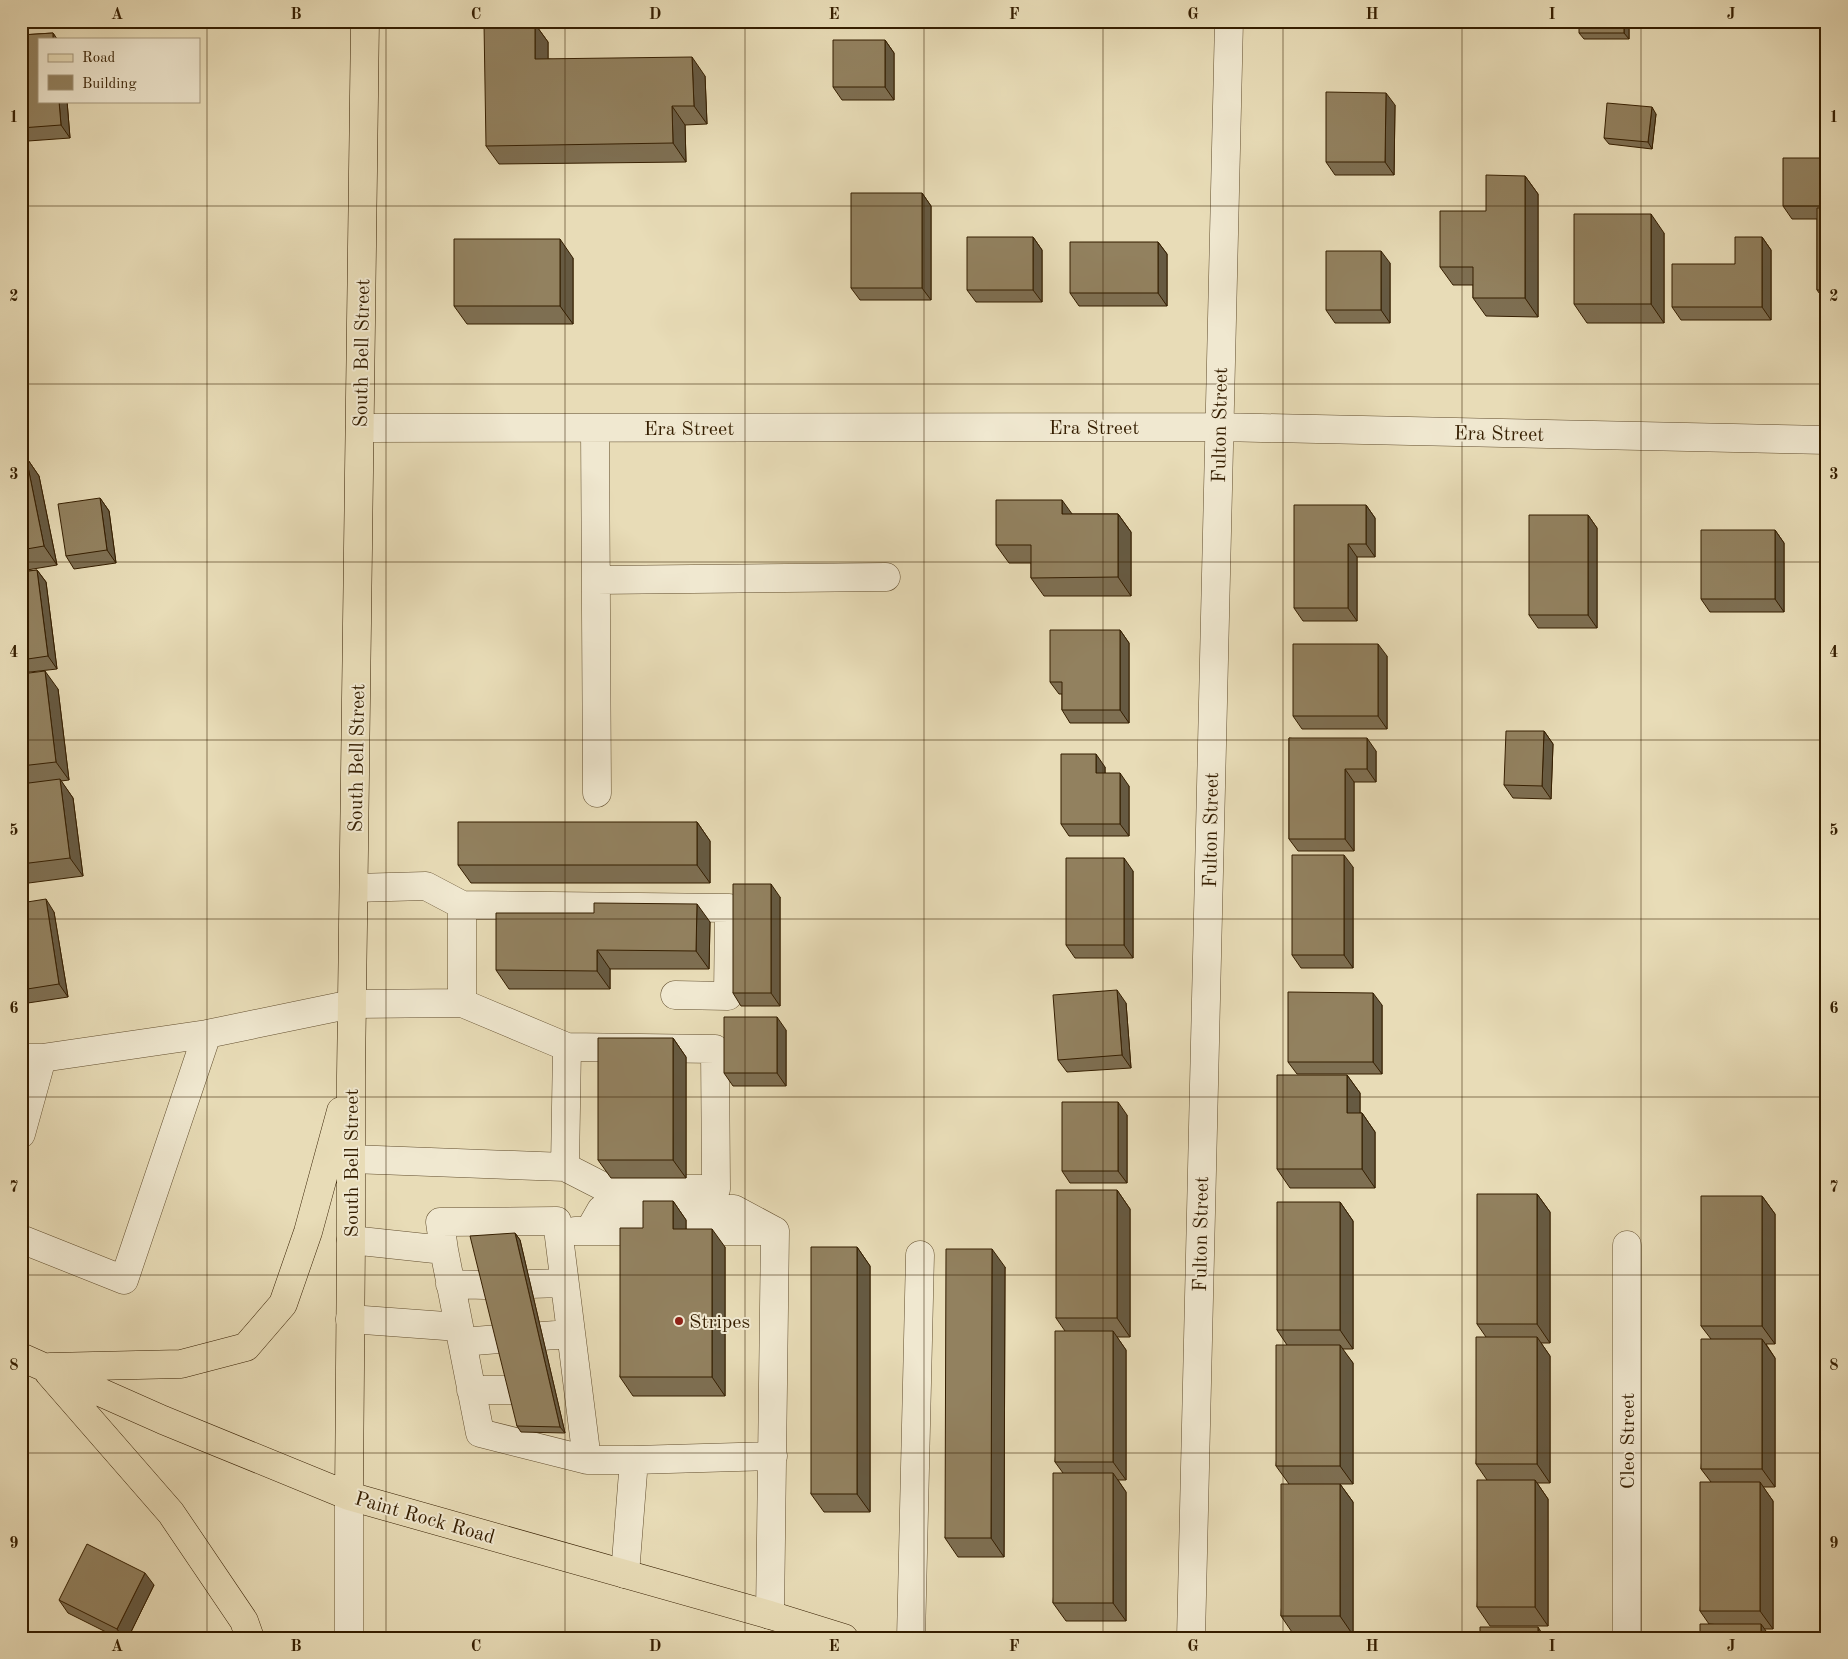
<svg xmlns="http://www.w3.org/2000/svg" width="1848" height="1659" font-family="'Old Standard TT',serif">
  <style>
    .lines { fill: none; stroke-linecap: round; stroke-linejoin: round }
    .minor-casing { stroke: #624e2e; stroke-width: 29 }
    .major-casing { stroke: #351e00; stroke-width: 29 }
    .minor { stroke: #f0e8d0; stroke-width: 28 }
    .major { stroke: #e8dcb7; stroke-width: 28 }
    .wall { fill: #7e6f52; stroke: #351e00 }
    .shaded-wall { fill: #665a42; stroke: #351e00 }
    .building { fill: #92815f; stroke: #351e00 }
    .grid { fill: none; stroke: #351e00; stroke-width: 1; stroke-opacity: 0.55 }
    .poi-dot { fill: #8f2418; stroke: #f0e8d0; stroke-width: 2 }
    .labels { text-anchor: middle; stroke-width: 4; stroke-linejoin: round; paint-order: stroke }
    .street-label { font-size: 20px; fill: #351e00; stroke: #f0e8d0 }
    .poi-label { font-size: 20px; fill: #351e00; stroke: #f0e8d0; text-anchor: start }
    .neatline { fill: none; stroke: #351e00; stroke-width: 2 }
    .grid-label { font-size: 16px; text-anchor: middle; font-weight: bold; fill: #351e00 }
  </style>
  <rect width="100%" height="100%" fill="#e8dcb7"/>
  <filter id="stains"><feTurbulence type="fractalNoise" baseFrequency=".004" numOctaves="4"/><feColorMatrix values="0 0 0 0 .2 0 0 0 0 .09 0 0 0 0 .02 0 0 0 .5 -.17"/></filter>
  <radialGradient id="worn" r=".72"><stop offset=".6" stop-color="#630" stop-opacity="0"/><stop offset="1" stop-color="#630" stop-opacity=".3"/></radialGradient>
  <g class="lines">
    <defs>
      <path id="minor" d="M 360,428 L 1219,427 L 1827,440
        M 595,428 L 597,793
        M 596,580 L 886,577
        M 354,888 L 426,886 L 462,905 L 729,908 L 728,996 L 675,995
        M 21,1058 L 42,1058 L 21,1134
        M 42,1058 L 207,1034
        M 351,1159 L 565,1167 L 567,1047 L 462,1003
        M 565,1167 L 608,1189 L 716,1189 L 715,1049 L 567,1047
        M 575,1231 L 656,1231
        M 589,1231 L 601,1210 L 734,1209 L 775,1231
        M 686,1231 L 771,1231
        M 21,1239 L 124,1280 L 207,1034 L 352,1004 L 462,1003 L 462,905
        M 351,1240 L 444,1250
        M 450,1284 L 485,1285
        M 530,1284 L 564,1283
        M 350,1319 L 459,1327
        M 542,1336 L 570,1334
        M 462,1342 L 499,1339
        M 471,1390 L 511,1390
        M 587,1460 L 557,1221 L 440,1222 L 444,1250 L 480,1433 L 587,1460 L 634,1460 L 625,1574
        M 634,1460 L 773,1456
        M 349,1496 L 349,1638
        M 770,1615 L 775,1231
        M 911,1638 L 920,1255
        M 1191,1638 L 1229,21
        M 1627,1638 L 1627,1245"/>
      <path id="major" d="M 21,1357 L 163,1420 L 349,1496 L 770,1615 L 844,1638
        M 50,1367 L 181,1364 L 246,1347 L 283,1304 L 308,1232 L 341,1111
        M 49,1373 L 171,1513 L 244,1621 L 250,1638
        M 349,1496 L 351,1240 L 351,1076 L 365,21"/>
    </defs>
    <use href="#minor" class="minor-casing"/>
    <use href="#major" class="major-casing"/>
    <use href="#minor" class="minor"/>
    <use href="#major" class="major"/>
  </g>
  <path class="wall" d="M 1629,21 L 1629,39 L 1584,39 L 1579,33 Z
    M 535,24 L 548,42 L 548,59 L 705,76 L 707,124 L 685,125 L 686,162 L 499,164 L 486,146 Z
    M 53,33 L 57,39 L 39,39 L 39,101 L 67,101 L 70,138 L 28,141 L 21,131 L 21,35 Z
    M 885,40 L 894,53 L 894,100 L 842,100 L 833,87 Z
    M 1395,105 L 1394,175 L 1335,175 L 1326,162 Z
    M 1656,114 L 1652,149 L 1609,144 L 1604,138 Z
    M 1827,159 L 1827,304 L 1817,290 L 1817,219 L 1792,219 L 1783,206 Z
    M 1525,176 L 1538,194 L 1538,317 L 1486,316 L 1473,298 L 1473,285 L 1453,285 L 1440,267 L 1486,211 Z
    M 922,193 L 931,206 L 931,300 L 860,300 L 851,288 Z
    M 1664,233 L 1664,323 L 1587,323 L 1574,304 Z
    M 1033,237 L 1042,250 L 1042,302 L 976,302 L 967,290 Z
    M 1762,237 L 1771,250 L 1771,320 L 1681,320 L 1672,307 L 1735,264 Z
    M 1158,242 L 1167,254 L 1167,306 L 1079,306 L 1070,293 Z
    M 573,258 L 573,324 L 467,324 L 454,306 Z
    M 1390,263 L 1390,323 L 1335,323 L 1326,310 Z
    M 26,457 L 39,476 L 57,565 L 21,571 L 21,458 Z
    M 100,498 L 109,511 L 116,563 L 74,569 L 66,556 Z
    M 1366,505 L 1375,518 L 1375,557 L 1357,557 L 1357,621 L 1303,621 L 1294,608 Z
    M 1072,514 L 1118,514 L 1131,532 L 1131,596 L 1044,596 L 1031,578 L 1031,563 L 1009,563 L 996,545 Z
    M 1588,515 L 1597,528 L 1597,628 L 1538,628 L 1529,615 Z
    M 1827,527 L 1827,592 L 1820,582 Z
    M 1775,530 L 1784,543 L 1784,612 L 1710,612 L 1701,599 Z
    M 37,570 L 46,582 L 57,669 L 21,673 L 21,572 Z
    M 1120,630 L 1129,643 L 1129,723 L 1070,723 L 1062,710 L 1062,694 L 1059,694 L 1050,682 Z
    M 1387,656 L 1387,729 L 1302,729 L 1293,716 Z
    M 21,674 L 58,689 L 69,780 L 61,781 L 73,798 L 83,876 L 21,884 Z
    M 1544,731 L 1553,744 L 1551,799 L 1513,798 L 1504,785 Z
    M 1289,738 L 1376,751 L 1376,782 L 1354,782 L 1354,851 L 1298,851 L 1289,839 Z
    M 1105,767 L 1105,773 L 1129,786 L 1129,836 L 1069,836 L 1061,824 Z
    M 697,822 L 710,841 L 710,883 L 471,883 L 458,865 Z
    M 1353,867 L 1353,968 L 1301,968 L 1292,955 Z
    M 1133,871 L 1133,958 L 1075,958 L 1066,945 Z
    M 780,897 L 780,1006 L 741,1006 L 733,993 Z
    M 21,903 L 54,912 L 68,997 L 21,1004 Z
    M 710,922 L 709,969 L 610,969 L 610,989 L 509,989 L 496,970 Z
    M 1126,1003 L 1131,1068 L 1067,1072 L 1058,1060 Z
    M 1382,1005 L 1382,1074 L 1297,1074 L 1288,1062 Z
    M 786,1030 L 786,1086 L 733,1086 L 724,1073 Z
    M 673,1038 L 686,1057 L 686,1178 L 611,1178 L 598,1160 Z
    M 1347,1075 L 1360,1093 L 1360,1113 L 1362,1113 L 1375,1132 L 1375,1188 L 1290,1188 L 1277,1169 Z
    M 1127,1115 L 1127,1183 L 1070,1183 L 1062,1171 Z
    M 1117,1190 L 1130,1209 L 1130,1337 L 1117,1337 L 1126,1350 L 1126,1480 L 1118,1480 L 1126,1492 L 1126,1621 L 1066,1621 L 1053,1603 L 1063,1473 L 1055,1462 L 1065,1331 L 1056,1318 Z
    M 1537,1194 L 1550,1212 L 1550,1343 L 1541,1343 L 1550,1356 L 1550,1483 L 1537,1483 L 1548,1499 L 1548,1626 L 1490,1626 L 1477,1607 L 1487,1480 L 1476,1464 L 1486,1337 L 1477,1324 Z
    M 1762,1196 L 1775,1214 L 1775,1344 L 1766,1344 L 1775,1358 L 1775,1487 L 1763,1487 L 1773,1501 L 1773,1629 L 1765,1629 L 1709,1624 L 1700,1611 L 1711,1482 L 1701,1469 L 1711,1339 L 1701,1326 Z
    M 673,1201 L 686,1220 L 686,1229 L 725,1247 L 725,1396 L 633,1396 L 620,1377 L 643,1228 Z
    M 1340,1202 L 1353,1221 L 1353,1349 L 1342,1349 L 1353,1363 L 1353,1484 L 1340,1484 L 1353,1502 L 1353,1635 L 1294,1635 L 1281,1616 L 1289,1484 L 1276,1466 L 1287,1345 L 1277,1330 Z
    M 515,1233 L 520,1240 L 565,1433 L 521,1432 L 517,1426 Z
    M 857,1247 L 870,1266 L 870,1512 L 824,1512 L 811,1494 Z
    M 1005,1267 L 1004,1557 L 958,1557 L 945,1538 Z
    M 154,1585 L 128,1638 L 118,1638 L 68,1613 L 59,1600 Z"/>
  <path class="shaded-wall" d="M 1624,21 L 1629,21 L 1629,39 L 1624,33 Z
    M 535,24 L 548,42 L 548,78 L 535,59 Z
    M 53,33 L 57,39 L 53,39 Z
    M 885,40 L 894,53 L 894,100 L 885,87 Z
    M 692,57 L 705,76 L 707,124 L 694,106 Z
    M 1386,93 L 1395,105 L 1394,175 L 1385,162 Z
    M 59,101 L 67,101 L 70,138 L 61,125 Z
    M 672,106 L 685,125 L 686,162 L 673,143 Z
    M 1652,107 L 1656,114 L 1652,149 L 1648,142 Z
    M 1826,158 L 1827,159 L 1827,207 L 1826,206 Z
    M 1525,176 L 1538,194 L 1538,317 L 1525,298 Z
    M 922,193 L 931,206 L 931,300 L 922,288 Z
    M 1651,214 L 1664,233 L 1664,323 L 1651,304 Z
    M 1033,237 L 1042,250 L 1042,302 L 1033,290 Z
    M 1762,237 L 1771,250 L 1771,320 L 1762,307 Z
    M 560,239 L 573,258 L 573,324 L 560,306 Z
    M 1158,242 L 1167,254 L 1167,306 L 1158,293 Z
    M 1381,251 L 1390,263 L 1390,323 L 1381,310 Z
    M 26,457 L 39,476 L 57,565 L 44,546 Z
    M 100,498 L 109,511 L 116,563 L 107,550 Z
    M 1062,500 L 1075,518 L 1062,514 Z
    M 1366,505 L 1375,518 L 1375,557 L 1366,544 Z
    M 1118,514 L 1131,532 L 1131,596 L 1118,577 Z
    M 1588,515 L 1597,528 L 1597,628 L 1588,615 Z
    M 1775,530 L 1784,543 L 1784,612 L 1775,599 Z
    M 1348,544 L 1357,557 L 1357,621 L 1348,608 Z
    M 37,570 L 46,582 L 57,669 L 48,656 Z
    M 1120,630 L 1129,643 L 1129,723 L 1120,710 Z
    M 1378,644 L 1387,656 L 1387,729 L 1378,716 Z
    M 45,671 L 58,689 L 69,780 L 56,762 Z
    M 1544,731 L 1553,744 L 1551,799 L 1542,786 Z
    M 1367,738 L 1376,751 L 1376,782 L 1367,769 Z
    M 1096,754 L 1105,767 L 1105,786 L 1096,773 Z
    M 1345,769 L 1354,782 L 1354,851 L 1345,839 Z
    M 1120,773 L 1129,786 L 1129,836 L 1120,824 Z
    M 60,779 L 73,798 L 83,876 L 70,858 Z
    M 697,822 L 710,841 L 710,883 L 697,865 Z
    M 1344,855 L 1353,867 L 1353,968 L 1344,955 Z
    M 1124,858 L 1133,871 L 1133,958 L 1124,945 Z
    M 771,884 L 780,897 L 780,1006 L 771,993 Z
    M 46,899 L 54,912 L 68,997 L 59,984 Z
    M 697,904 L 710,922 L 709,969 L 696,951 Z
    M 597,950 L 610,969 L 610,989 L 597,971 Z
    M 1117,990 L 1126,1003 L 1131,1068 L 1122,1055 Z
    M 1373,993 L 1382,1005 L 1382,1074 L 1373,1062 Z
    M 777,1017 L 786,1030 L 786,1086 L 777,1073 Z
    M 673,1038 L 686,1057 L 686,1178 L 673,1160 Z
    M 1347,1075 L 1360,1093 L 1360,1132 L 1347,1113 Z
    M 1118,1102 L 1127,1115 L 1127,1183 L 1118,1171 Z
    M 1362,1113 L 1375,1132 L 1375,1188 L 1362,1169 Z
    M 1117,1190 L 1130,1209 L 1130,1337 L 1117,1318 Z
    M 1537,1194 L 1550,1212 L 1550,1343 L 1537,1324 Z
    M 1762,1196 L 1775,1214 L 1775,1344 L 1762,1326 Z
    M 673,1201 L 686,1220 L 686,1247 L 673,1229 Z
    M 1340,1202 L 1353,1221 L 1353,1349 L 1340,1330 Z
    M 712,1229 L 725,1247 L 725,1396 L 712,1377 Z
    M 515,1233 L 520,1240 L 565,1433 L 560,1427 Z
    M 857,1247 L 870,1266 L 870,1512 L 857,1494 Z
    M 992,1249 L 1005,1267 L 1004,1557 L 991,1538 Z
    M 1113,1331 L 1126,1350 L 1126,1480 L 1113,1462 Z
    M 1537,1337 L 1550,1356 L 1550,1483 L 1537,1464 Z
    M 1762,1339 L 1775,1358 L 1775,1487 L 1762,1469 Z
    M 1340,1345 L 1353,1363 L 1353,1484 L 1340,1466 Z
    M 1113,1473 L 1126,1492 L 1126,1621 L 1113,1603 Z
    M 1535,1480 L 1548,1499 L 1548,1626 L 1535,1607 Z
    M 1760,1482 L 1773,1501 L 1773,1629 L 1760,1611 Z
    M 1340,1484 L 1353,1502 L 1353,1635 L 1340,1616 Z
    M 145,1573 L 154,1585 L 128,1638 L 123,1638 L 117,1629 Z
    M 1761,1624 L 1771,1638 L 1761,1638 Z
    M 1538,1627 L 1545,1638 L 1538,1638 Z"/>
  <path class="building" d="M 1579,21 L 1624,21 L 1624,33 L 1579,33 Z
    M 484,24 L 535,24 L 535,59 L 692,57 L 694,106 L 672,106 L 673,143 L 486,146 Z
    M 53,33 L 53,39 L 39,39 L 39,101 L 59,101 L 61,125 L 21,128 L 21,35 Z
    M 833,40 L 885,40 L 885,87 L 833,87 Z
    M 1326,92 L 1386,93 L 1385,162 L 1326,162 Z
    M 1607,103 L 1652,107 L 1648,142 L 1604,138 Z
    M 1783,158 L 1826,158 L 1826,206 L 1783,206 Z
    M 1486,175 L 1525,176 L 1525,298 L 1473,298 L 1473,267 L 1440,267 L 1440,211 L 1486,211 Z
    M 851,193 L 922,193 L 922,288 L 851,288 Z
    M 1817,208 L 1827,208 L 1827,290 L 1817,290 Z
    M 1574,214 L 1651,214 L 1651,304 L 1574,304 Z
    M 967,237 L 1033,237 L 1033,290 L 967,290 Z
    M 1735,237 L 1762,237 L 1762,307 L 1672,307 L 1672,264 L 1735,264 Z
    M 454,239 L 560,239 L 560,306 L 454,306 Z
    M 1070,242 L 1158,242 L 1158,293 L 1070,293 Z
    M 1326,251 L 1381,251 L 1381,310 L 1326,310 Z
    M 26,457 L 44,546 L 21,550 L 21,458 Z
    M 100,498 L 107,550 L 66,556 L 58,504 Z
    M 996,500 L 1062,500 L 1062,514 L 1118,514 L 1118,577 L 1031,578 L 1031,545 L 996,545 Z
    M 1294,505 L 1366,505 L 1366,544 L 1348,544 L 1348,608 L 1294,608 Z
    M 1529,515 L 1588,515 L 1588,615 L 1529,615 Z
    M 1820,527 L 1827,527 L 1827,582 L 1820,582 Z
    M 1701,530 L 1775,530 L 1775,599 L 1701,599 Z
    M 37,570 L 48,656 L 21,660 L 21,572 Z
    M 1050,630 L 1120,630 L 1120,710 L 1062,710 L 1062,682 L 1050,682 Z
    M 1293,644 L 1378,644 L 1378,716 L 1293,716 Z
    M 45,671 L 56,762 L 21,766 L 21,674 Z
    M 1506,731 L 1544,731 L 1542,786 L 1504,785 Z
    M 1289,738 L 1367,738 L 1367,769 L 1345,769 L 1345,839 L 1289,839 Z
    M 1061,754 L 1096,754 L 1096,773 L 1120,773 L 1120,824 L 1061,824 Z
    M 60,779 L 70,858 L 21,864 L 21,784 Z
    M 458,822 L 697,822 L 697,865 L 458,865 Z
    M 1292,855 L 1344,855 L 1344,955 L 1292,955 Z
    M 1066,858 L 1124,858 L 1124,945 L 1066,945 Z
    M 733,884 L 771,884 L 771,993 L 733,993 Z
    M 46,899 L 59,984 L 21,990 L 21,903 Z
    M 594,903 L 697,904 L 696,951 L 597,950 L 597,971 L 496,970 L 496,913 L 594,913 Z
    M 1117,990 L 1122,1055 L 1058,1060 L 1053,995 Z
    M 1288,992 L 1373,993 L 1373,1062 L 1288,1062 Z
    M 1826,999 L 1827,999 L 1827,1046 L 1826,1046 Z
    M 724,1017 L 777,1017 L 777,1073 L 724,1073 Z
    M 598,1038 L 673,1038 L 673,1160 L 598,1160 Z
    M 1277,1075 L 1347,1075 L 1347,1113 L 1362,1113 L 1362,1169 L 1277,1169 Z
    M 1062,1102 L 1118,1102 L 1118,1171 L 1062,1171 Z
    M 1056,1190 L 1117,1190 L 1117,1318 L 1056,1318 Z
    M 1477,1194 L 1537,1194 L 1537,1324 L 1477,1324 Z
    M 1701,1196 L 1762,1196 L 1762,1326 L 1701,1326 Z
    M 643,1201 L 673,1201 L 673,1229 L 712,1229 L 712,1377 L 620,1377 L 620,1228 L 643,1228 Z
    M 1277,1202 L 1340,1202 L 1340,1330 L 1277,1330 Z
    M 515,1233 L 560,1427 L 517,1426 L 470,1236 Z
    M 811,1247 L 857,1247 L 857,1494 L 811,1494 Z
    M 946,1249 L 992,1249 L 991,1538 L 945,1538 Z
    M 1055,1331 L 1113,1331 L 1113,1462 L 1055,1462 Z
    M 1476,1337 L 1537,1337 L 1537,1464 L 1476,1464 Z
    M 1701,1339 L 1762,1339 L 1762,1469 L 1701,1469 Z
    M 1276,1345 L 1340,1345 L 1340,1466 L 1276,1466 Z
    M 1053,1473 L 1113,1473 L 1113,1603 L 1053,1603 Z
    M 1477,1480 L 1535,1480 L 1535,1607 L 1477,1607 Z
    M 1700,1482 L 1760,1482 L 1760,1611 L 1700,1611 Z
    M 1281,1484 L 1340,1484 L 1340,1616 L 1281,1616 Z
    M 87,1544 L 145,1573 L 117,1629 L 59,1600 Z
    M 1700,1624 L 1761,1624 L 1761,1638 L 1700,1638 Z
    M 1480,1627 L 1538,1627 L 1538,1638 L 1480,1638 Z"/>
  <path class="grid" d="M 207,21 L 207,1638M 386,21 L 386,1638M 565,21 L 565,1638M 745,21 L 745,1638M 924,21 L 924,1638M 1103,21 L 1103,1638M 1283,21 L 1283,1638M 1462,21 L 1462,1638M 1641,21 L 1641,1638M 21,206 L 1827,206M 21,384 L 1827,384M 21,562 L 1827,562M 21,740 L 1827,740M 21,919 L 1827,919M 21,1097 L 1827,1097M 21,1275 L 1827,1275M 21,1453 L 1827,1453"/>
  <circle class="poi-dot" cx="679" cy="1321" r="5"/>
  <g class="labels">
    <g class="street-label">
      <text transform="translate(361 353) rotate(-89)" y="7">South Bell Street</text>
      <text transform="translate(1219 425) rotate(-89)" y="7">Fulton Street</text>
      <text x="1094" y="434">Era Street</text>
      <text x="689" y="435">Era Street</text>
      <text transform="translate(1499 433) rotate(1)" y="7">Era Street</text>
      <text transform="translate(356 758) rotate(-89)" y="7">South Bell Street</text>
      <text transform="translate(1210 830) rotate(-89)" y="7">Fulton Street</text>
      <text transform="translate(351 1163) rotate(-90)" y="7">South Bell Street</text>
      <text transform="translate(1200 1234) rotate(-89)" y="7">Fulton Street</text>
      <text transform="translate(1627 1441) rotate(-90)" y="7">Cleo Street</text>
      <text transform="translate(425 1517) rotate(16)" y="7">Paint Rock Road</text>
    </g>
    <g class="poi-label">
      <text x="689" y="1328">Stripes</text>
    </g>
  </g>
  <rect width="1848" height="1659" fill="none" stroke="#e8dcb7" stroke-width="55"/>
  <rect x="38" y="38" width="162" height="65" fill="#f0e8d0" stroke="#a5977d"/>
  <rect x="48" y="54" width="25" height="8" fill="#e8dcb7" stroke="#a5977d"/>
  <text x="82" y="62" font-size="15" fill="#351e00">Road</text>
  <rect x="48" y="75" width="25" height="15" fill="#92815f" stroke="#a5977d"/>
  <text x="82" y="88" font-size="15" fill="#351e00">Building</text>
  <rect x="28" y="28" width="1792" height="1604" class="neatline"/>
  <g class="grid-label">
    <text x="117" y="19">A</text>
    <text x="296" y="19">B</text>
    <text x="476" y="19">C</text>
    <text x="655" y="19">D</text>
    <text x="834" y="19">E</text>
    <text x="1014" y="19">F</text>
    <text x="1193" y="19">G</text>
    <text x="1372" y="19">H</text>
    <text x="1552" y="19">I</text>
    <text x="1731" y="19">J</text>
    <text x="14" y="122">1</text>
    <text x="1834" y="122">1</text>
    <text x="14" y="301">2</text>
    <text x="1834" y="301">2</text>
    <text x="14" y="479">3</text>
    <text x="1834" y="479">3</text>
    <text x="14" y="657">4</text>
    <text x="1834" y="657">4</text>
    <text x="14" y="835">5</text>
    <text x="1834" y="835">5</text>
    <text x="14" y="1013">6</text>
    <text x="1834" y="1013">6</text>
    <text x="14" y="1192">7</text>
    <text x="1834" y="1192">7</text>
    <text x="14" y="1370">8</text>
    <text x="1834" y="1370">8</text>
    <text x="14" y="1548">9</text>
    <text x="1834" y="1548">9</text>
    <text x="117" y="1651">A</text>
    <text x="296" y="1651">B</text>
    <text x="476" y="1651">C</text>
    <text x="655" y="1651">D</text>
    <text x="834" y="1651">E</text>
    <text x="1014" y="1651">F</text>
    <text x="1193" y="1651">G</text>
    <text x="1372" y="1651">H</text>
    <text x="1552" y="1651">I</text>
    <text x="1731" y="1651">J</text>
  </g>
  <rect width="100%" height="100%" filter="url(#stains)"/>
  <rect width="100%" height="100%" fill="url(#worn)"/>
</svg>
